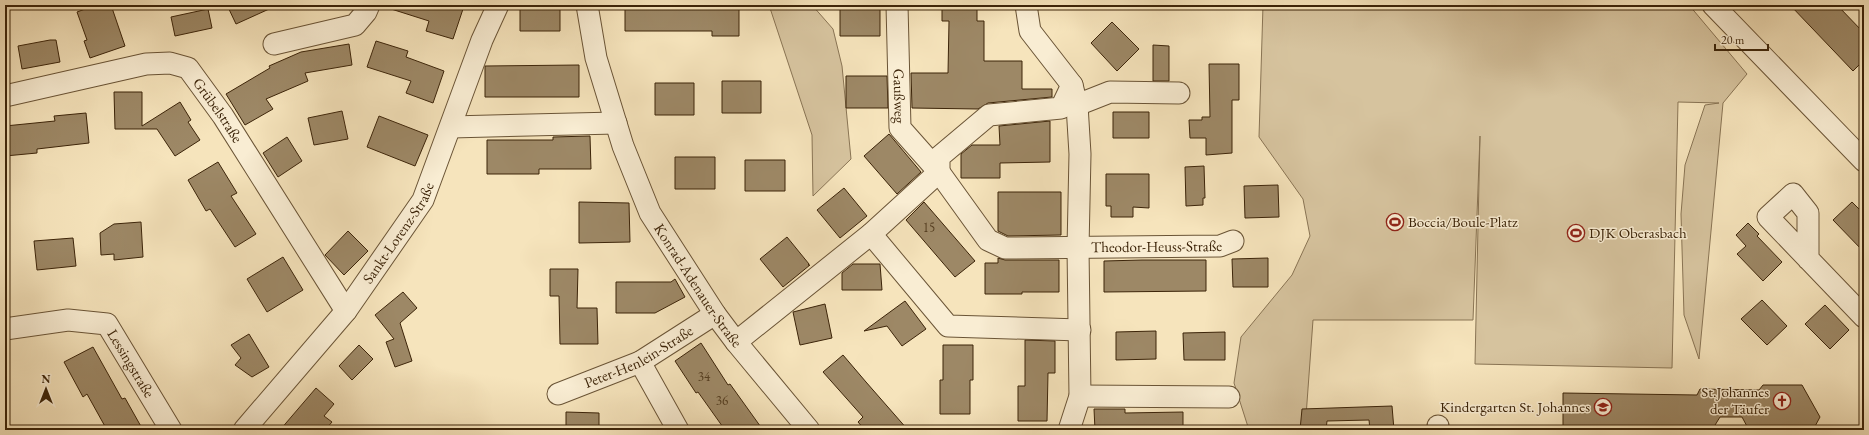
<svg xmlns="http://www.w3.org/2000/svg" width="1869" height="435" font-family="'EB Garamond',serif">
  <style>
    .green { fill: #d6c39e; stroke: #897454 }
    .building { fill: #9d8866; stroke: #3c2409 }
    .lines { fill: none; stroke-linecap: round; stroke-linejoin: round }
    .minor-casing { stroke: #6a5436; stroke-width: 23 }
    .minor { stroke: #f9edd3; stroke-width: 21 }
    .labels { text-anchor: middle; stroke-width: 3; stroke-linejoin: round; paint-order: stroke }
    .number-label { font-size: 13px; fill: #543d20 }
    .street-label { font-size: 15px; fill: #3c2409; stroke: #f9edd3 }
    .poi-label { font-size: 15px; fill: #3c2409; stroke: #f9edd3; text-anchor: start }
  </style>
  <rect width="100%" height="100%" fill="#f6e4bc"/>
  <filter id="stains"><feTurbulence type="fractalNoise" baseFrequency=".005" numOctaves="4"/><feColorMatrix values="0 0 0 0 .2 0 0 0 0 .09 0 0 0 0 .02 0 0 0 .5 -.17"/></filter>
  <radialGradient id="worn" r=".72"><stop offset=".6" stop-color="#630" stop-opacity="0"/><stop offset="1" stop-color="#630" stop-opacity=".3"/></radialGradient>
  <path class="green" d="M 769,5 L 812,5 L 833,29 L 842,66 L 851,159 L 813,196 L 812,135 Z
    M 1263,5 L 1689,5 L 1747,74 L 1723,103 L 1699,359 L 1684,315 L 1681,214 L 1685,165 L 1705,105 L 1719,103 L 1678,102 L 1672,368 L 1475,364 L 1480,136 L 1473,320 L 1313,320 L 1305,430 L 1249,430 L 1234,383 L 1241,337 L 1292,275 L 1310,236 L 1303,199 L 1259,137 Z"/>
  <path class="building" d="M 96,5 L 111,5 L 125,46 L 90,58 L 84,41 L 87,40 L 77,12 Z
    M 227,5 L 278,5 L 236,24 Z
    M 388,5 L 451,5 L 463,9 L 453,39 L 426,31 L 429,21 L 388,8 Z
    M 520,5 L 560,5 L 560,31 L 520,31 Z
    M 625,5 L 739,5 L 739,36 L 712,36 L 712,31 L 625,31 Z
    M 942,5 L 977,5 L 977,21 L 984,21 L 984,61 L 1022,61 L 1022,89 L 1052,89 L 1052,97 L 988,103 L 978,109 L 912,108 L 911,73 L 948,73 L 949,21 L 942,21 Z
    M 1790,5 L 1837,5 L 1864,33 L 1864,60 L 1853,71 Z
    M 208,9 L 212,28 L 175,36 L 171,17 Z
    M 840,9 L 880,9 L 880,36 L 840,36 Z
    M 1112,22 L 1139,49 L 1117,71 L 1091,43 Z
    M 50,40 L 56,40 L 60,62 L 22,69 L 18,46 Z
    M 376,41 L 408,51 L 406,57 L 444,71 L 433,103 L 406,93 L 411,81 L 367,67 Z
    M 349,44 L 352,65 L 305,73 L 308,81 L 266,99 L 273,109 L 245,125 L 226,94 L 270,68 L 269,66 L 301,52 Z
    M 1153,45 L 1169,46 L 1169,81 L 1153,81 Z
    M 1209,64 L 1239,64 L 1239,100 L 1232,100 L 1232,153 L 1206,155 L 1206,138 L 1190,138 L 1189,120 L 1202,120 L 1202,117 L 1210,117 Z
    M 579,65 L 579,97 L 485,97 L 485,66 Z
    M 846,76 L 887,76 L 888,108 L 846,108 Z
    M 722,81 L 761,81 L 761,113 L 722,113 Z
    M 655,83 L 694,83 L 694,115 L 655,115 Z
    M 114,92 L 142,92 L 142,126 L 180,102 L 191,120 L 188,122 L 200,140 L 175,156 L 157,129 L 115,129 Z
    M 342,111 L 348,139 L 314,145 L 308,118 Z
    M 1113,112 L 1149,112 L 1149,138 L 1113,138 Z
    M 86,113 L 89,143 L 37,149 L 37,153 L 5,156 L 5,126 L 55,121 L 54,116 Z
    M 379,116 L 428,135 L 415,166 L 367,147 Z
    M 1050,121 L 1050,162 L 1000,163 L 1000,178 L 961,178 L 961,154 L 972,145 L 1000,145 L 999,126 Z
    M 889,134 L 921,172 L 897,194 L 864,156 Z
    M 590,136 L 591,169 L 539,169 L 539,174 L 487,174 L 487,140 L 553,140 L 553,137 Z
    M 287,137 L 302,161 L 278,177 L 263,153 Z
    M 675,157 L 715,157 L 715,189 L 675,189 Z
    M 745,160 L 785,160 L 785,191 L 745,191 Z
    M 218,162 L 237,193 L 231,196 L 256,234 L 235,247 L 210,209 L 206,211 L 188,180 Z
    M 1204,166 L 1205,198 L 1203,198 L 1203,205 L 1186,206 L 1185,167 Z
    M 1106,174 L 1149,174 L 1149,208 L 1133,207 L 1133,217 L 1111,217 L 1111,206 L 1106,206 Z
    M 1278,185 L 1279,217 L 1245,218 L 1244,186 Z
    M 844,188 L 867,216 L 840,238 L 817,210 Z
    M 998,192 L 1061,192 L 1061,235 L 1008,236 L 998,231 Z
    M 579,202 L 629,203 L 630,242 L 579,243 Z
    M 924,202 L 975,261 L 955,277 L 906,220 Z
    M 1852,202 L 1864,214 L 1864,252 L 1833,220 Z
    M 141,222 L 143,257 L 114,260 L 114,254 L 101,255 L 100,233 L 114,224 Z
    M 1748,223 L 1759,234 L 1757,236 L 1782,262 L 1763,281 L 1737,254 L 1746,246 L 1736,235 Z
    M 348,231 L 368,251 L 344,275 L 325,255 Z
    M 787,237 L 809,264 L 808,265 L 810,265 L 783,287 L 760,259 Z
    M 73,238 L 76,266 L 37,270 L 34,241 Z
    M 283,257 L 303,290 L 267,312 L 247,279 Z
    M 998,258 L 1005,260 L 1059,260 L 1059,292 L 1022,292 L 1022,294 L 985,294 L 985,263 L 998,263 Z
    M 1268,258 L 1268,287 L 1233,287 L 1232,259 Z
    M 1142,260 L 1206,260 L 1206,291 L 1104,292 L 1104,261 Z
    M 853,264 L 880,264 L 882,290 L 842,290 L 842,273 Z
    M 550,269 L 578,269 L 577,308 L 597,308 L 598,344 L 560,344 L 559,296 L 550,296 Z
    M 675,279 L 685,297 L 655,313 L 616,313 L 616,282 L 671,282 Z
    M 403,292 L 417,308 L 400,323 L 412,361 L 395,367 L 386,342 L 394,339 L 375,315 Z
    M 1762,300 L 1787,326 L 1767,345 L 1741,319 Z
    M 905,301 L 926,329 L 902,346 L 887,326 L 864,331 Z
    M 825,304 L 832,338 L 800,345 L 793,312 Z
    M 1825,305 L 1849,330 L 1830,349 L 1805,324 Z
    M 1156,331 L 1156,359 L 1116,360 L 1116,332 Z
    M 1225,332 L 1225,360 L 1184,360 L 1183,333 Z
    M 249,334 L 269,367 L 252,377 L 235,365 L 241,358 L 231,345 Z
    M 1025,340 L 1055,341 L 1055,373 L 1048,373 L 1047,421 L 1018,421 L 1018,386 L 1025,386 Z
    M 701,343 L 728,385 L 730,384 L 763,430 L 725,430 L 698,392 L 696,393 L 675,361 Z
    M 359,345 L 373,359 L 352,380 L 339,366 Z
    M 943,345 L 973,345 L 973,380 L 970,380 L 970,414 L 940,414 L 940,380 L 943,380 Z
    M 93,347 L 122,399 L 125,398 L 143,430 L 107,430 L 87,394 L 83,397 L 64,362 Z
    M 843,355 L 866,382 L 908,430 L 865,430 L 858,422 L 863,417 L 823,372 Z
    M 1763,385 L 1802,385 L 1820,417 L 1813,430 L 1749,430 L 1742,417 L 1720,417 L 1712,430 L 1563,430 L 1563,393 L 1697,395 L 1700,389 L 1759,390 Z
    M 316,388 L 334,404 L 324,416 L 332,422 L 325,430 L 280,430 Z
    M 1392,406 L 1394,430 L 1370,430 L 1369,420 L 1327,421 L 1326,430 L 1300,430 L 1302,409 Z
    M 1094,409 L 1125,409 L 1125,413 L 1183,412 L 1183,430 L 1095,430 Z
    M 566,412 L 599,413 L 599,430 L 566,430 Z"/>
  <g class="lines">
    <defs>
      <g id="minor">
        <path id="s1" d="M 587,5 L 596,58 L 623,146 L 650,213 L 715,314 L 736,342 L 809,430"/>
        <path id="s2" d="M 897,5 L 900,128 L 939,172 L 988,240 L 1005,248 L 1220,246 L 1233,241"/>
        <path d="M 1026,5 L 1030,31 L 1072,85 L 1077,105 L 1080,154 L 1078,248 L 1080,396 L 1069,430"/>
        <path d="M 1713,5 L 1864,161"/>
        <path d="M 274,44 L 355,25 L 366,12 L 369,5"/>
        <path id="s3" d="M 5,96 L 146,64 L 170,63 L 188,68 L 223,116 L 346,311"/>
        <path d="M 1077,105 L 1110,92 L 1179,93"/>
        <path d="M 451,127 L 616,123"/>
        <path d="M 871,234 L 948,326 L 1080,330"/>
        <path d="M 1808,259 L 1808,213 L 1793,194 L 1768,217 L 1864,317"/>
        <path id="s4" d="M 5,329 L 68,320 L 107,324 L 171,430"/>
        <path d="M 736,342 L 871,234 L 939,172 L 939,157 L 989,115 L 1061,108 L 1072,85"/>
        <path d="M 640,362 L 678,430"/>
        <path id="s5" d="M 558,394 L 640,362 L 715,314"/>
        <path d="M 1080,396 L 1229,397"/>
        <path id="s6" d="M 244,430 L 346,311 L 423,200 L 482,40 L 498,5"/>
        <path d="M 1438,430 L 1438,426"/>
      </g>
    </defs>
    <use href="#minor" class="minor-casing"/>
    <use href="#minor" class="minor"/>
  </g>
  <defs>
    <symbol id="stadium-ring" viewBox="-11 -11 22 22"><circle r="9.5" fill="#f9edd3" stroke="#8f2418" stroke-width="1.5"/><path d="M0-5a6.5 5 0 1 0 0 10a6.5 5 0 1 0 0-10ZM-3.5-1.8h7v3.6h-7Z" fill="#8f2418"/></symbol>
    <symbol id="church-ring" viewBox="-11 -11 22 22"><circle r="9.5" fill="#f9edd3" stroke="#8f2418" stroke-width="1.5"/><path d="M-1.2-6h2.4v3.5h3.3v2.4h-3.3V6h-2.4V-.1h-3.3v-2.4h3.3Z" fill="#8f2418"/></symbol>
    <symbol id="school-ring" viewBox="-11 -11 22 22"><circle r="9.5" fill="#f9edd3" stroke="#8f2418" stroke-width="1.5"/><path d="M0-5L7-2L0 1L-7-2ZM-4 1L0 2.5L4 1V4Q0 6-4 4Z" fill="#8f2418"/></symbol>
  </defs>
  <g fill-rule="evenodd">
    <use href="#stadium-ring" x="1385" y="212" width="20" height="20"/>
    <use href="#stadium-ring" x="1566" y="223" width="20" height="20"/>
    <use href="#church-ring" x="1772" y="391" width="20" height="20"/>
    <use href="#school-ring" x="1593" y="397" width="20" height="20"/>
  </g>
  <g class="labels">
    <g class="number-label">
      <text x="929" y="232">15</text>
      <text x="704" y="381">34</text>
      <text x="722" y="405">36</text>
    </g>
    <g class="street-label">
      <text dy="5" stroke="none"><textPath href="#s2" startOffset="91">Gaußweg</textPath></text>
      <text dy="5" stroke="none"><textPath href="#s3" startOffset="239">Grübelstraße</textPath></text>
      <text dy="5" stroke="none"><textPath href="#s6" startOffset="251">Sankt-Lorenz-Straße</textPath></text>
      <text dy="5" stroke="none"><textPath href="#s2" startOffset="436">Theodor-Heuss-Straße</textPath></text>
      <text dy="5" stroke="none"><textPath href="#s1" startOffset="305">Konrad-Adenauer-Straße</textPath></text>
      <text dy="5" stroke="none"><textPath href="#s5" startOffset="89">Peter-Henlein-Straße</textPath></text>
      <text dy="5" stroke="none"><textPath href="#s4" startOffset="149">Lessingstraße</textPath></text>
    </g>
    <g class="poi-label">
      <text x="1408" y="227">Boccia/Boule-Platz</text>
      <text x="1589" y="238">DJK Oberasbach</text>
      <text x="1769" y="397" text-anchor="end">St.Johannes<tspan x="1769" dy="17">der Täufer</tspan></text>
      <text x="1590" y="412" text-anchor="end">Kindergarten St. Johannes</text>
    </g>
  </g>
  <rect width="1869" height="435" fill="none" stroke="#f6e4bc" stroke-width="20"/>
  <rect x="6" y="6" width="1857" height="423" fill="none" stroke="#3c2409" stroke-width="2"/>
  <rect x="10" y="10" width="1849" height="415" fill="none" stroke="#3c2409"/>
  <g transform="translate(46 389)" stroke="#f9edd3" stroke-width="3" paint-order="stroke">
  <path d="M0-3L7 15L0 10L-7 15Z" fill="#3c2409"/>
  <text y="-6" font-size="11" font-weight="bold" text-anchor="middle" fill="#3c2409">N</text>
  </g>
  <path d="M1715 44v6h53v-6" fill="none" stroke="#3c2409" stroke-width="2"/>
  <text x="1721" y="44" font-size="12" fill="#3c2409" stroke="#f9edd3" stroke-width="3" paint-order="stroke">20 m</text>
  <rect width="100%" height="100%" filter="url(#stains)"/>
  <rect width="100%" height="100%" fill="url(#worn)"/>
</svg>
